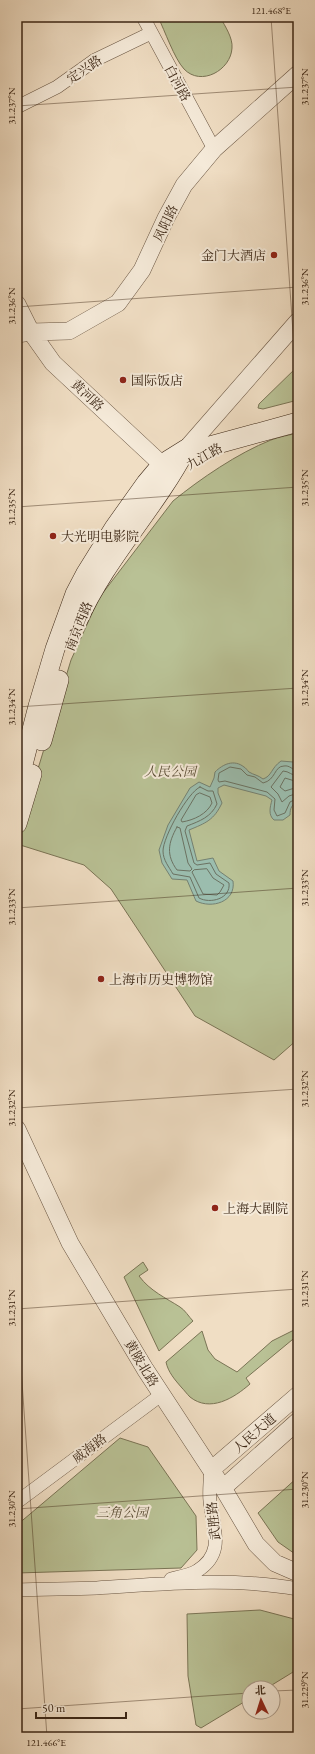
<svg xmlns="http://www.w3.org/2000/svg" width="315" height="1754" font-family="'EB Garamond','Noto Serif SC',serif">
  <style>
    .green { fill: #b9c195; stroke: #7a7455 }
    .water { fill: #9bbdae; stroke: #758171 }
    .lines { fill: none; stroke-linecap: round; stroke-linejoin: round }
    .shore { stroke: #6b7262; stroke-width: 1 }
    .minor-casing { stroke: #685441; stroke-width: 14 }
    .tertiary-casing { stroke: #685441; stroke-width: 18 }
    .secondary-casing { stroke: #3b2615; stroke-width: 20 }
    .minor { stroke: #f5ead9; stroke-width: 13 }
    .tertiary { stroke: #f5ead9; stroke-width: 17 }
    .secondary { stroke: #f5ead9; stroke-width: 19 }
    .ticks { fill: none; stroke: #3b2615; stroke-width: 1; stroke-opacity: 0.45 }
    .poi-dot { fill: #8f2418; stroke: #f5ead9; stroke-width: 1.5 }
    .labels { text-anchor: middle; stroke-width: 4; stroke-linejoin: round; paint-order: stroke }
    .street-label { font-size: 13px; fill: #3b2615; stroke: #f5ead9 }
    .poi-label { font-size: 13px; fill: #3b2615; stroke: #f5ead9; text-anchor: start }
    .park-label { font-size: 13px; font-style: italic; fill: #5a4d35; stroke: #f5ead9 }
    .neatline { fill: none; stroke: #3b2615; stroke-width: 1.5 }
    .ticks-label { font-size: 10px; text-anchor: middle; fill: #3b2615 }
  </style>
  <rect width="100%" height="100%" fill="#f0dec4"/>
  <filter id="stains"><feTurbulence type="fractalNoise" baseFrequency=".005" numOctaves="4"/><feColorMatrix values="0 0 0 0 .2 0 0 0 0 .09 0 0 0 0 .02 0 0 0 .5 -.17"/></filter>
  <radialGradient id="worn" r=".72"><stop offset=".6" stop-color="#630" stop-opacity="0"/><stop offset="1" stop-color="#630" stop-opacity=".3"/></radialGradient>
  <path class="green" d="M 158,17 L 220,17 C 225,26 233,38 232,48 C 231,70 201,87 184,69 C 174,58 165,31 158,17 Z
    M 298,366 L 298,400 L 263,409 L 258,408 L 259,404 Z
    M 298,433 L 298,1039 L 274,1060 L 195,1016 L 111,889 L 84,865 L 17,844 L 17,838 L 71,660 L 99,598 L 173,501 C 200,479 238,453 271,440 C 279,437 289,435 298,433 Z
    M 143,1262 L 148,1270 L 139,1276 C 150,1291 166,1298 180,1307 C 185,1310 189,1317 193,1321 L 159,1351 L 124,1277 Z
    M 298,1328 L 298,1335 L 246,1378 L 250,1384 C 234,1398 210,1413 190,1397 C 187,1394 184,1390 182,1388 C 175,1380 168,1372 166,1362 L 202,1331 L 208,1350 L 215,1359 L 237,1372 L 272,1341 Z
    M 120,1438 L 148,1447 L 196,1516 L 197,1550 L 181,1568 L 17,1573 L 17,1525 Z
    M 298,1477 L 298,1556 L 278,1542 L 258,1513 Z
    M 260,1610 L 298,1620 L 298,1669 L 267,1688 L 249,1688 L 249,1699 L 201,1728 L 196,1725 L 188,1676 L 187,1614 Z"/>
  <path class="water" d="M 281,761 L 293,762 L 298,769 L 298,802 C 292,804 290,808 290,815 L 283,820 L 274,820 C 268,815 270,807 272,800 L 266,796 L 224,785 L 218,788 L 218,793 L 222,803 C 214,820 206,823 189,830 L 197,861 L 213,858 L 219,871 L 233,881 C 236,902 212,909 196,901 L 187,880 L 172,879 L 162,863 L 159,850 L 168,825 L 190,788 L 199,782 L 210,787 L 214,778 L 215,772 C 223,764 234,759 244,767 C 246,768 247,770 249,772 C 254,775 258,775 263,779 C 272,776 271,768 281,761 Z"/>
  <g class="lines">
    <path class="shore" d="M 298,771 C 292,770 290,765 284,766 C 274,766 276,780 263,783 L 255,777 L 247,775 L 241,769 L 230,767 L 219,773 L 218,780 L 219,782 L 225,781 L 267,792 L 275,799 L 274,810 L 277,816 L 285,813 L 290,802 L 298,798
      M 298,776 C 292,776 289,771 283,771 L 271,787 L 278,794 L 282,802 L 289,796 L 298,793
      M 298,782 L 285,778 L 280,787 L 285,791 L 298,787
      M 200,787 L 208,791 L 213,791 L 217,804 C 211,817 200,821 187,826 L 185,831 L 194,863 L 197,865 L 210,863 L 216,874 L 229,883 C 231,899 210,904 199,898 L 190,877 L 173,874 C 169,867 163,860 163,851 C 163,837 188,792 200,787 Z
      M 200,793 L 210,797 L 212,803 C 207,814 194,820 182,822 L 181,820 L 196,795 Z
      M 177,827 L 180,828 L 188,863 L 192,869 L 190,871 L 177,870 C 166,855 168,843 177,827 Z
      M 207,869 L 213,878 L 224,885 L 220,892 L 217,895 L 203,894 L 192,872 L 194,870 Z"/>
    <defs>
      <path id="minor" d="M 143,17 L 214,149
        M 17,107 L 57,87 L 95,60 L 151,33
        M 17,1502 L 161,1395
        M 171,1579 C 179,1577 190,1575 197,1571 C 226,1553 213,1528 210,1501 C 209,1491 210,1481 211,1470
        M 17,1590 C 43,1589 70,1589 97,1588 C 163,1584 232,1577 298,1589"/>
      <path id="tertiary" d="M 17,304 L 31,332 L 53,363 L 171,473
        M 17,334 L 31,332 L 69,331 L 118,303 L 142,270 L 166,218 L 184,185 L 214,149 L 298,74
        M 186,449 L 298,321
        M 17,1129 L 70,1243 L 145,1369 L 223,1488 L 256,1544 L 275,1563 L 298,1573
        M 211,1470 L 298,1395
        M 223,1488 L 298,1421"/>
      <path id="secondary" d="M 77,622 C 106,557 154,510 186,449
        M 42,741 L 59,680
        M 17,788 L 38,706 L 55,649 L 75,594 L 86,573 L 114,528 L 146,483 L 162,464 L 186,449 L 210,446 L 298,422
        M 17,824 L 32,774"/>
    </defs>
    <use href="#minor" class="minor-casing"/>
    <use href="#tertiary" class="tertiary-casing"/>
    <use href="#secondary" class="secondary-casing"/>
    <use href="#minor" class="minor"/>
    <use href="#tertiary" class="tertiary"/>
    <use href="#secondary" class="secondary"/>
  </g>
  <path class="ticks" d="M 271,17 L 298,404M 17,106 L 298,87M 17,307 L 298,287M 17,507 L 298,487M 17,707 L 298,688M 17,908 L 298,888M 17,1108 L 298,1089M 17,1309 L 298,1289M 17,1311 L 47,1737M 17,1509 L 298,1489M 273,1691 L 298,1690M 17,1709 L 249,1693"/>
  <g class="poi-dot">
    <circle cx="274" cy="255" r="4"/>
    <circle cx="123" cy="380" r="4"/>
    <circle cx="53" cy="536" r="4"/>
    <circle cx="101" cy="979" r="4"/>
    <circle cx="215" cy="1208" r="4"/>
  </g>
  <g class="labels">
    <g class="street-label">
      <text transform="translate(84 69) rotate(-34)" y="5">定兴路</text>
      <text transform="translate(178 83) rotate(61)" y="5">白河路</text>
      <text transform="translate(165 223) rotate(-64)" y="5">凤阳路</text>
      <text transform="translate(88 395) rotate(43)" y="5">黄河路</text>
      <text transform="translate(204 456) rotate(-30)" y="5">九江路</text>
      <text transform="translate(78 626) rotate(-68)" y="5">南京西路</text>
      <text transform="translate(142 1363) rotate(59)" y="5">黄陂北路</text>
      <text transform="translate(254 1433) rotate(-41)" y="5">人民大道</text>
      <text transform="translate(89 1448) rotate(-37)" y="5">威海路</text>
      <text transform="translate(213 1521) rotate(-96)" y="5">武胜路</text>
    </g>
    <g class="poi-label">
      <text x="266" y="260" text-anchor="end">金门大酒店</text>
      <text x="131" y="385">国际饭店</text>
      <text x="61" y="541">大光明电影院</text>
      <text x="109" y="984">上海市历史博物馆</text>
      <text x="223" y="1213">上海大剧院</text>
    </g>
    <g class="park-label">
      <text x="170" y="776">人民公园</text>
      <text x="122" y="1517">三角公园</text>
    </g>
  </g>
  <rect width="315" height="1754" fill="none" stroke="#f0dec4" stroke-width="44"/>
  <g transform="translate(261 1700) rotate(356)"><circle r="19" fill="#f5ead9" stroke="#ab9c8b"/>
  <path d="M0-3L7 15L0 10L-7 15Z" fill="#8f2418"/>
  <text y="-6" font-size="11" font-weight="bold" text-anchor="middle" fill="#3b2615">北</text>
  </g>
  <path d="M36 1712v6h90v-6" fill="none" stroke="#3b2615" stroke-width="2"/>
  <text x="42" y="1712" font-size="12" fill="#3b2615" stroke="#f5ead9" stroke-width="3" paint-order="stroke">50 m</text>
  <rect x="22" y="22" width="271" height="1710" class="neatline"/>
  <g class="ticks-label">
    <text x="271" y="14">121.468°E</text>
    <text transform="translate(304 87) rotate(-90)" y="4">31.237°N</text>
    <text transform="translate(11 106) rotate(-90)" y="4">31.237°N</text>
    <text transform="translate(304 287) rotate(-90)" y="4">31.236°N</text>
    <text transform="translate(11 306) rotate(-90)" y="4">31.236°N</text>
    <text transform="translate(304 488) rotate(-90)" y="4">31.235°N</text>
    <text transform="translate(11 507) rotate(-90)" y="4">31.235°N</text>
    <text transform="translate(304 688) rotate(-90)" y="4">31.234°N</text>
    <text transform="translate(11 707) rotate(-90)" y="4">31.234°N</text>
    <text transform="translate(304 888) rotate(-90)" y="4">31.233°N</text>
    <text transform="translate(11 907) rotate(-90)" y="4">31.233°N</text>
    <text transform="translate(304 1089) rotate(-90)" y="4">31.232°N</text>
    <text transform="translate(11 1108) rotate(-90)" y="4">31.232°N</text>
    <text transform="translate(304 1289) rotate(-90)" y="4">31.231°N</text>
    <text transform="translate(11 1308) rotate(-90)" y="4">31.231°N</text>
    <text transform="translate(304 1490) rotate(-90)" y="4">31.230°N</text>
    <text transform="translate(11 1509) rotate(-90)" y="4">31.230°N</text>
    <text transform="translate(304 1690) rotate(-90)" y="4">31.229°N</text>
    <text x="46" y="1746">121.466°E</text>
  </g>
  <rect width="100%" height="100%" filter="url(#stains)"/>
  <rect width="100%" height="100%" fill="url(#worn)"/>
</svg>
